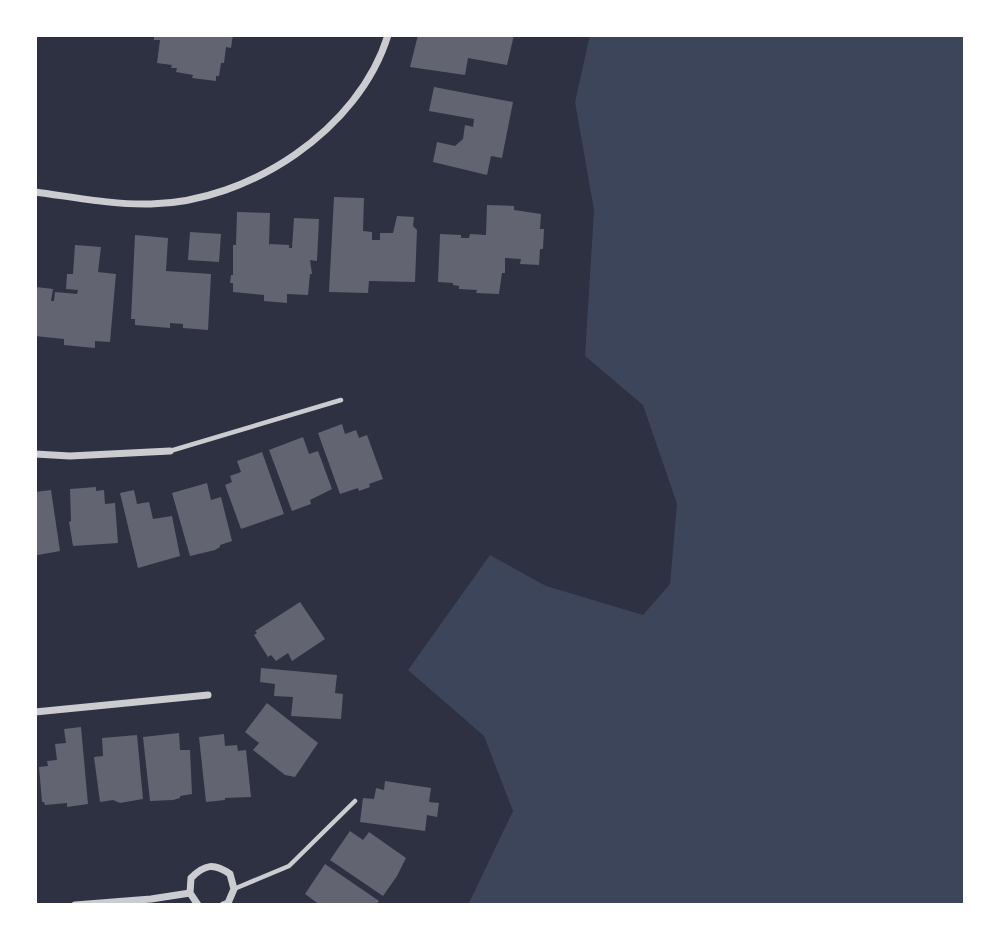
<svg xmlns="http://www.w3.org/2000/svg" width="1000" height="940" font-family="'Golos Text',sans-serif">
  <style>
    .green { fill: #3c4559 }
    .building { fill: #626471 }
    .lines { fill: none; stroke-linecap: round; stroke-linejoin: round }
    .service { stroke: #caccd0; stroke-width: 4.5 }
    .minor { stroke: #caccd0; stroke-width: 7 }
  </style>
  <rect width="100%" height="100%" fill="#2d3142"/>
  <path class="green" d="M 590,35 L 965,35 L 965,905 L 468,905 L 513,811 L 484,736 L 408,670 L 490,555 L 546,586 L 643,615 L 670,584 L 677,504 L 643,405 L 585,356 L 594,210 L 575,102 Z"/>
  <path class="building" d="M 154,35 L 233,35 L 231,48 L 226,47 L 224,63 L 221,63 L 219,76 L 216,76 L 216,81 L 192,78 L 193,75 L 176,72 L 177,68 L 171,68 L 172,65 L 157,63 L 160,40 L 154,40 Z
    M 418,35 L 438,37 L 438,35 L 458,37 L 514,35 L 507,65 L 468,58 L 465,75 L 410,67 Z
    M 434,87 L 513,102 L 502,158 L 491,156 L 487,175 L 433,162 L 437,142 L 455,146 L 463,139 L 465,125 L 473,127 L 474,119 L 429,111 Z
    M 334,197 L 364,198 L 363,231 L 372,232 L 372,240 L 380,240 L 380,233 L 393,233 L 397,216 L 414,217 L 413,226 L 417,230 L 415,282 L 369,281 L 368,293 L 329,292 Z
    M 487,205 L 514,206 L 514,210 L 541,214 L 540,229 L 544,229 L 543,249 L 540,249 L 539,265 L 520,264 L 521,259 L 505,258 L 505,273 L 502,273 L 499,294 L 476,293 L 477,290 L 459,289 L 459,286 L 453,285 L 453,283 L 438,282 L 440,234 L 461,235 L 461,238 L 469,238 L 470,234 L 486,235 Z
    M 237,212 L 270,213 L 269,246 L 270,244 L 289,245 L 289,248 L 292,248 L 294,218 L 319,219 L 317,261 L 310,260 L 312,274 L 310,274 L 308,295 L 287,294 L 287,303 L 264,301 L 264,295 L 233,292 L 233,283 L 230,283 L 231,275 L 233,275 L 233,245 L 236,245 Z
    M 190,232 L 221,234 L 219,262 L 188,260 Z
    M 135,235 L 168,238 L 166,271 L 211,274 L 208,330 L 183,328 L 183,324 L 170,323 L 170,328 L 135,325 L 135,319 L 131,319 Z
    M 75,245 L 101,247 L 98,272 L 116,274 L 110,342 L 95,341 L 95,348 L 64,345 L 64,339 L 35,336 L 36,287 L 53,289 L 51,301 L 54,301 L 55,292 L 77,294 L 78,290 L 66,289 L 67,274 L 73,274 Z
    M 342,424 L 345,434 L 356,430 L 359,438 L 367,435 L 383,479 L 369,484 L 370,487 L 359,491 L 358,488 L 340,494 L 318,433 Z
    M 303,437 L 309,454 L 318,451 L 332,489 L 310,500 L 311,504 L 292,511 L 269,450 Z
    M 262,452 L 284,514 L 241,529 L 225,485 L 232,482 L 230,476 L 241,472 L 237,461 Z
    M 207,483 L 211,500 L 221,497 L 232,541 L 220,545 L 220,547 L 215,550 L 190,556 L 172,493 Z
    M 96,487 L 96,491 L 104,490 L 105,504 L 115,503 L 118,543 L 73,546 L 69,522 L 71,521 L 70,489 Z
    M 51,490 L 60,551 L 38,555 L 35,554 L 35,492 Z
    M 134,490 L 137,504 L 149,502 L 153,519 L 172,516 L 180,556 L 138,568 L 120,493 Z
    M 300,602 L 325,639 L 292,661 L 288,653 L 276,661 L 271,655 L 268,657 L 254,635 L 257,633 L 255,631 Z
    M 261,668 L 337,675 L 335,693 L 343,694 L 341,719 L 291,716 L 293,697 L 274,696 L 275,684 L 260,682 Z
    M 267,703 L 318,743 L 295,777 L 285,775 L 253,750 L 259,743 L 245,732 Z
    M 81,727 L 88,804 L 67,807 L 67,803 L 45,805 L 44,802 L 42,802 L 39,767 L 48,766 L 47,761 L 57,760 L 55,744 L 66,743 L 64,729 Z
    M 179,733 L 180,750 L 190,750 L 192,794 L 180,796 L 180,798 L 173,800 L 150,801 L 143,737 Z
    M 224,734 L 225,746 L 237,745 L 238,751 L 246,750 L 251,797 L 225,798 L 225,800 L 206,802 L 199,737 Z
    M 137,735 L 143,799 L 120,803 L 113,800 L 100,802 L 94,757 L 103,756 L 102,738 Z
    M 385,781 L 431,788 L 429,802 L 439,803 L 437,817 L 427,815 L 425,831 L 360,822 L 363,798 L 374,799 L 376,788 L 384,790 Z
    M 350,831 L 363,840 L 369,832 L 406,858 L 397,876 L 383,896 L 330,860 Z
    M 325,864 L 379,901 L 376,905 L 320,905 L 305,894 Z"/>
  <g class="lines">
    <path class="service" d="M 170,451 L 341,400
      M 234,889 L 289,866 L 355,801"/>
    <path class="minor" d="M 35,192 C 73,197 113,205 151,204 C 249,202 359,130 388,35
      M 35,454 L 70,456 L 170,451
      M 35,712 L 208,695
      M 75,905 L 151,899 L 190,893
      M 198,905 L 190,893 L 191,878 C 205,864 214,863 230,874 L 234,889 L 228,903 L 223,905"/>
  </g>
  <rect width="1000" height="940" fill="none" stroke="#ffffff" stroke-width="74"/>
</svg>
